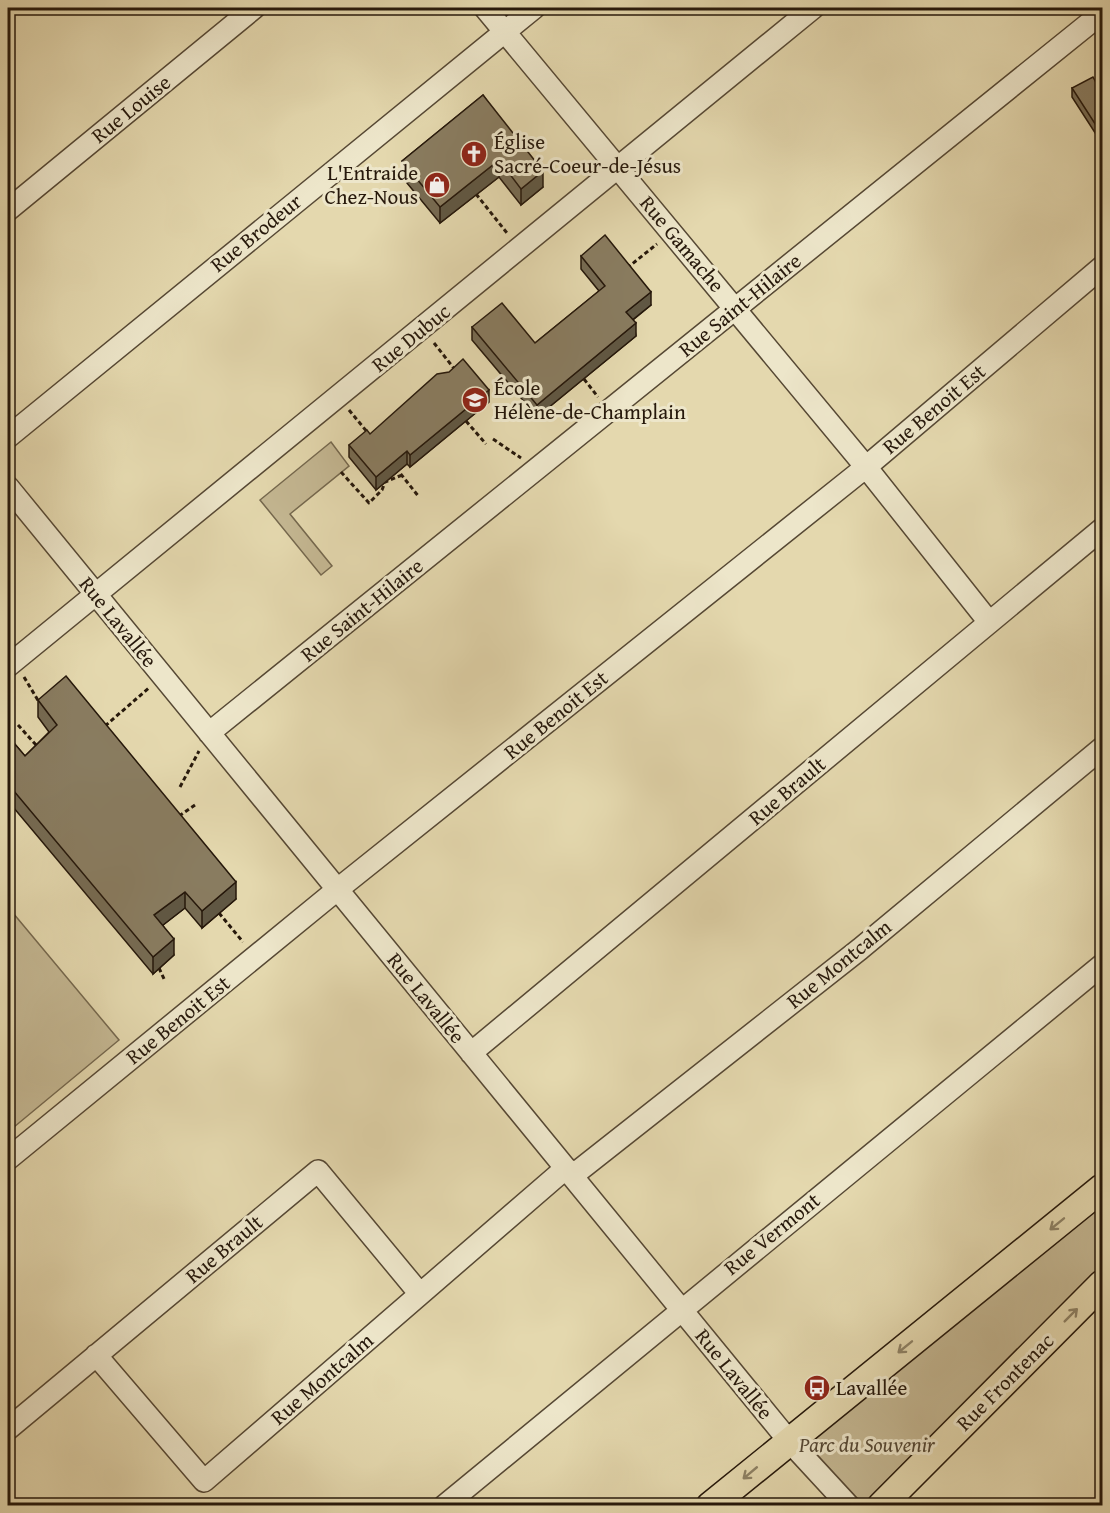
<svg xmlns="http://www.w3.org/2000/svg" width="1110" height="1513" font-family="'Gentium Book Plus',serif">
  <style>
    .green { fill: #c4b792; stroke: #75684e; stroke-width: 1.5 }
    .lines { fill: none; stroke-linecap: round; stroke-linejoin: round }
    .minor-casing { stroke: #564834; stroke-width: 24 }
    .major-casing { stroke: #26180b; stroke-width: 30 }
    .path { stroke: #26180b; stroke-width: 3; stroke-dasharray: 4.5 3; stroke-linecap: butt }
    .minor { stroke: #ede6ca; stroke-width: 21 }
    .major { stroke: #e4d8ae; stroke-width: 27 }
    .wall { fill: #766b53; stroke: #26180b; stroke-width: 1.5 }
    .shaded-wall { fill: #605743; stroke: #26180b; stroke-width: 1.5 }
    .building { fill: #897c60; stroke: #26180b; stroke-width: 1.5 }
    .oneway { stroke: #8e8265 }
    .labels { text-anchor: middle; stroke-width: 6; stroke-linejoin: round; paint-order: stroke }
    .street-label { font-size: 21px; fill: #26180b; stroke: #ede6ca }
    .poi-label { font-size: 21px; fill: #26180b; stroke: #ede6ca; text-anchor: start }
    .park-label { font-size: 21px; font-style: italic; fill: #554834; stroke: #ede6ca }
  </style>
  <rect width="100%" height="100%" fill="#e4d8ae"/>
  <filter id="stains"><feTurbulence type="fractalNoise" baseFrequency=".00333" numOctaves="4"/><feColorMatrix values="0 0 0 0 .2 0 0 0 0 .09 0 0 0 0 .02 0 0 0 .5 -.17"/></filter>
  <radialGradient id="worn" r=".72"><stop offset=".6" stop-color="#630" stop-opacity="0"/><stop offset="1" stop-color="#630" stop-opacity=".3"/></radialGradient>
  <path class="green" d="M 331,442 L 349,466 L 290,514 L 332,566 L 321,575 L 260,500 Z
    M 8,907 L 119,1040 L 8,1132 Z
    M 1102,1188 L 1102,1284 L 881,1505 L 849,1505 L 789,1441 Z"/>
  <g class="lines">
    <defs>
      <path id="minor" d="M 485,8 L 866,467 L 989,622
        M 8,210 L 254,8
        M 8,437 L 534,8
        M 8,487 L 789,1441 L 849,1506
        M 8,666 L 813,8
        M 209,733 L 1102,13
        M 471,1053 L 1102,529
        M 8,1159 L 338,889 L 866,467 L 1102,267
        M 572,1176 L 860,949 L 1102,748
        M 96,1355 L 204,1481 L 566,1168
        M 8,1429 L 318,1171 L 420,1294
        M 444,1506 L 1102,965"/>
      <path id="major" d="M 710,1506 L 1102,1188
        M 881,1506 L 1102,1284"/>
    </defs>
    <use href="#minor" class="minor-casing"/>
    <use href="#major" class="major-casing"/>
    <path class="path" d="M 476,194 L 507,233
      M 627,268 L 657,244
      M 434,343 L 456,371
      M 584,379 L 598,397
      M 349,410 L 368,433
      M 466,421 L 486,444
      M 493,439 L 521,458
      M 396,468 L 419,497
      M 341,472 L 369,503 L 382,490 L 385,482 L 402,475
      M 24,677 L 39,702
      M 18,725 L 37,746
      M 105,726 L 150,687
      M 180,787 L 199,751
      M 179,816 L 195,805
      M 219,913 L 243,942
      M 159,968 L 165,981"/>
    <use href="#minor" class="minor"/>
    <use href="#major" class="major"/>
  </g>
  <path class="wall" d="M 1072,88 L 1102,94 L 1101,142 L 1072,97 Z
    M 483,95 L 543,187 L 521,205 L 499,177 L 440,223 L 402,177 L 402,161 Z
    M 581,256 L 651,305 L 633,320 L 636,336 L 537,417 L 472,340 L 472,327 L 535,343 L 599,291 L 581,269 Z
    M 489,402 L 410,467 L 407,464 L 376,490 L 349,457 L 349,445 L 370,434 Z
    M 38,700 L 236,899 L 202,928 L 185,908 L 163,925 L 174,955 L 153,974 L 8,801 L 8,736 L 25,756 L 49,732 L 38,717 Z"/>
  <path class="shaded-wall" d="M 1102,132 L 1102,141 L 1101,142 L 1101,133 Z
    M 499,160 L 499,177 L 440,223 L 440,207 Z
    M 543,171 L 543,187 L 521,205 L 521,189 Z
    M 651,292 L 651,305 L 626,325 L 626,312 Z
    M 636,323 L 636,336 L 537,417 L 537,405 Z
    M 489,390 L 489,402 L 410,467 L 410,455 Z
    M 407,451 L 407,464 L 376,490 L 376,477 Z
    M 236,882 L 236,899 L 202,928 L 202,911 Z
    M 185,892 L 185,908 L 154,932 L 154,915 Z
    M 174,939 L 174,955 L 153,974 L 153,957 Z"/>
  <path class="building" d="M 1093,77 L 1102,94 L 1102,132 L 1101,133 L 1072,88 Z
    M 483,95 L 543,171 L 521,189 L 499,160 L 440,207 L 402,161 Z
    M 605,235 L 651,292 L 626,312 L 636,323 L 537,405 L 472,327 L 502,303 L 535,343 L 605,286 L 581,256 Z
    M 463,359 L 489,390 L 410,455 L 407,451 L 376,477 L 349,445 L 367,430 L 370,434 L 437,374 L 449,372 Z
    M 66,676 L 236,882 L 202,911 L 185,892 L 154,915 L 174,939 L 153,957 L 8,784 L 8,736 L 25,756 L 57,725 L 38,700 Z"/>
  <defs><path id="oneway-shaft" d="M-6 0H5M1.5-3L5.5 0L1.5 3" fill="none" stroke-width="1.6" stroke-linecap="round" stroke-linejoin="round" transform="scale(1.5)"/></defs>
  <g class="oneway">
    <use href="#oneway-shaft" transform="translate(1057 1224) rotate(141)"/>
    <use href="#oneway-shaft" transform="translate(1071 1315) rotate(-45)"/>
    <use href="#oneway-shaft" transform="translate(905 1347) rotate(141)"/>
    <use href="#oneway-shaft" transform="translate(750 1473) rotate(140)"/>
  </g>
  <defs>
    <symbol id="church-disc" viewBox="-11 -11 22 22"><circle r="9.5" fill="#8f2418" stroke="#ede6ca"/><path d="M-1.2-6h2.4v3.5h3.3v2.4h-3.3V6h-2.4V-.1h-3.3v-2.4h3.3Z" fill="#fff"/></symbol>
    <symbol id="shop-disc" viewBox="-11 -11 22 22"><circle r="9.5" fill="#8f2418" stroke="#ede6ca"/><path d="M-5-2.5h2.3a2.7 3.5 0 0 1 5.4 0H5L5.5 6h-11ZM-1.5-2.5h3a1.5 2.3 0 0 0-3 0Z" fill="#fff"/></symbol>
    <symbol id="school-disc" viewBox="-11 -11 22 22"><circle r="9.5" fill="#8f2418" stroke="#ede6ca"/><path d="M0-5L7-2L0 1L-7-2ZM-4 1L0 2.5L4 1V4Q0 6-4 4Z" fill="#fff"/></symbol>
    <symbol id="bus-disc" viewBox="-11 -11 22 22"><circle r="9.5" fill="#8f2418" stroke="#ede6ca"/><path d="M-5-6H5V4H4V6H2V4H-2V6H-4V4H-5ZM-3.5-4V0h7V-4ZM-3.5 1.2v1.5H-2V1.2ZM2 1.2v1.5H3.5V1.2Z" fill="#fff"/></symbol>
  </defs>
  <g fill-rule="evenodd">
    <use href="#church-disc" x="459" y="139" width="30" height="30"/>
    <use href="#shop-disc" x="422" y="170" width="30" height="30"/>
    <use href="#school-disc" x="460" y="385" width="30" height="30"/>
    <use href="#bus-disc" x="802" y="1373" width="30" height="30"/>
  </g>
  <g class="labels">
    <g class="street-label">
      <text transform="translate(131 109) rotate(-39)" y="7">Rue Louise</text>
      <text transform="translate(256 233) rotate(-39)" y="7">Rue Brodeur</text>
      <text transform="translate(682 244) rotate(50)" y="7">Rue Gamache</text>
      <text transform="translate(740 305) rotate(-39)" y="7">Rue Saint-Hilaire</text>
      <text transform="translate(411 338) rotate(-39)" y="7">Rue Dubuc</text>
      <text transform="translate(934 409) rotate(-40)" y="7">Rue Benoit Est</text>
      <text transform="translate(362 610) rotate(-39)" y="7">Rue Saint-Hilaire</text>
      <text transform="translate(118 622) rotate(51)" y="7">Rue Lavallée</text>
      <text transform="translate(556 715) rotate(-39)" y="7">Rue Benoit Est</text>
      <text transform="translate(787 791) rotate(-40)" y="7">Rue Brault</text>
      <text transform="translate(839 964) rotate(-39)" y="7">Rue Montcalm</text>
      <text transform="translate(426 998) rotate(51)" y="7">Rue Lavallée</text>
      <text transform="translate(178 1020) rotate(-39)" y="7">Rue Benoit Est</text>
      <text transform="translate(772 1234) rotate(-39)" y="7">Rue Vermont</text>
      <text transform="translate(224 1249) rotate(-40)" y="7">Rue Brault</text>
      <text transform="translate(734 1374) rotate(51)" y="7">Rue Lavallée</text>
      <text transform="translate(322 1379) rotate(-41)" y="7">Rue Montcalm</text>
      <text transform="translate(1005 1382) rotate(-45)" y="7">Rue Frontenac</text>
    </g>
    <g class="poi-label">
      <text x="494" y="149">Église<tspan x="494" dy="24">Sacré-Coeur-de-Jésus</tspan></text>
      <text x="418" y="180" text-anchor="end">L'Entraide<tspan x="418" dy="24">Chez-Nous</tspan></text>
      <text x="494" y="395">École<tspan x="494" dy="24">Hélène-de-Champlain</tspan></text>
      <text x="836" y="1395">Lavallée</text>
    </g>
    <g class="park-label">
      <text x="867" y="1452">Parc du Souvenir</text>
    </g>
  </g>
  <rect width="1110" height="1513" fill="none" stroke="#e4d8ae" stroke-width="30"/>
  <rect x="9" y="9" width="1092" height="1495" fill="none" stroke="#26180b" stroke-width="3"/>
  <rect x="15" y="15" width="1080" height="1483" fill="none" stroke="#26180b" stroke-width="1.5"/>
  <rect width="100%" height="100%" filter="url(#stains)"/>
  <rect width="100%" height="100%" fill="url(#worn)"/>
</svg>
